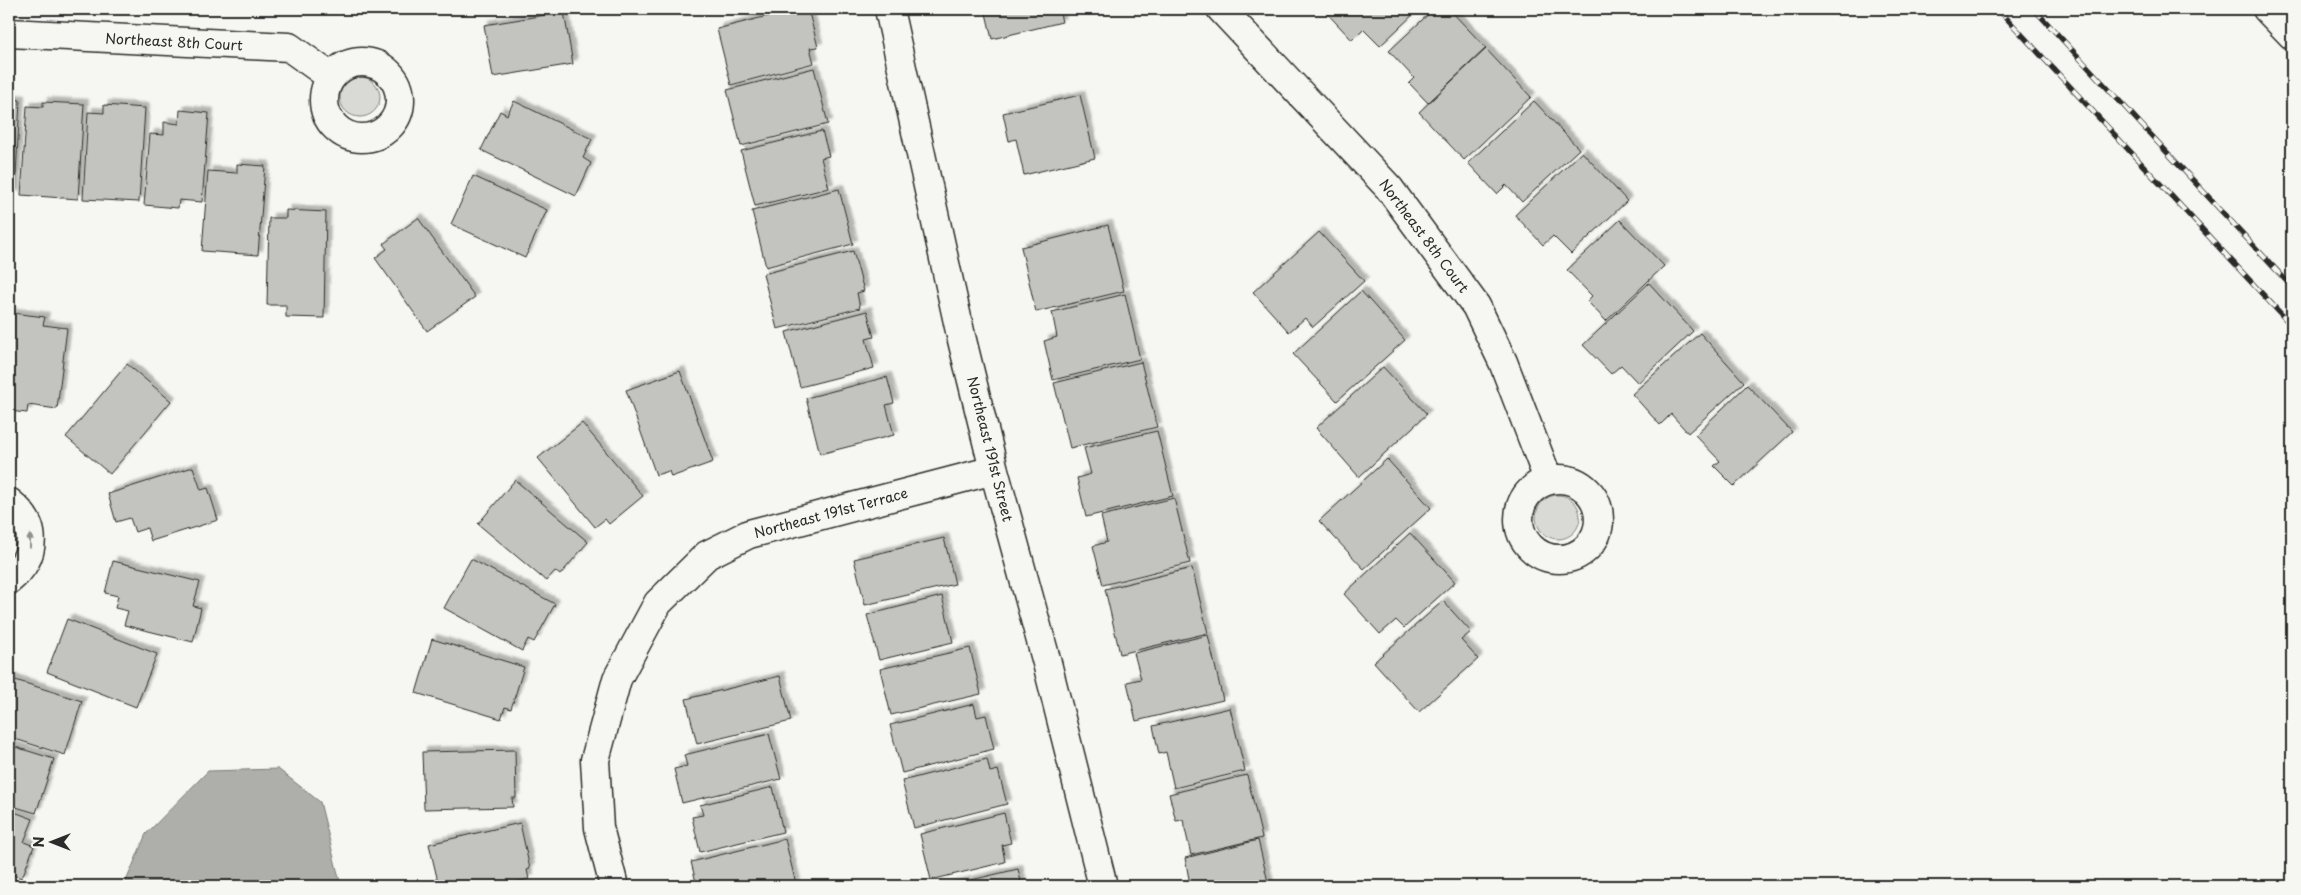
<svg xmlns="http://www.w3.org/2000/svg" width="2301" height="895" font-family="'Playpen Sans',sans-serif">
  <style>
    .green { fill: #d9d9d5; stroke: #828280 }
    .water { fill: #aeaeab; stroke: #7a7a78 }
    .building { fill: #c3c3c0; stroke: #2b2b2b; filter: url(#shadow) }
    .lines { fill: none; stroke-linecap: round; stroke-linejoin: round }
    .street-casing { stroke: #2b2b2b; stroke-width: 31 }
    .highway-casing { stroke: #2b2b2b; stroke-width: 31 }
    .street { stroke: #f6f6f2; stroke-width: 28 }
    .highway { stroke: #f6f6f2; stroke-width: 28 }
    .rail-casing { stroke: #2b2b2b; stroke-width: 5.5 }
    .rail { stroke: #f6f6f2; stroke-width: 4; stroke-dasharray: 11; stroke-linecap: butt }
    .oneway { fill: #90908e }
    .labels { text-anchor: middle; stroke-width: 4; stroke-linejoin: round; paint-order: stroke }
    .street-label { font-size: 14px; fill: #2b2b2b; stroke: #f6f6f2 }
  </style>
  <defs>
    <filter id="shadow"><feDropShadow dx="4.5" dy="-4.5" stdDeviation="1" flood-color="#0004"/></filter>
  </defs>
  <rect width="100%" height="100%" fill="#f6f6f2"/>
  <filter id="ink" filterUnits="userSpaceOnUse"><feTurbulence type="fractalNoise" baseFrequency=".02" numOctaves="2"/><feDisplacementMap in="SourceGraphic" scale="10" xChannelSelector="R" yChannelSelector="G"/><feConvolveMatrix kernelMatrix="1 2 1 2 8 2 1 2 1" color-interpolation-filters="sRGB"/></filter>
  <g filter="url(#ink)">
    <path class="green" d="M340 97a20 20 0 1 1 40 0a20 20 0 1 1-40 0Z
      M1536 517a22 22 0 1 1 44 0a22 22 0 1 1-44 0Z"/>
    <path class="water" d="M 278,769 L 320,802 L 341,886 L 124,886 L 146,834 L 208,771 Z"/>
    <path class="building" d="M 795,9 L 808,9 L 818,47 L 810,48 L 814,63 L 731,85 L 717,29 Z
      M 985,9 L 1059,9 L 1062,22 L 992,39 Z
      M 1323,9 L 1419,9 L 1380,46 L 1363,29 L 1352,40 Z
      M 1434,9 L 1449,9 L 1486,48 L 1428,103 L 1409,83 L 1414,78 L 1389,51 Z
      M 564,12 L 573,64 L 493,77 L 484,25 Z
      M 1486,49 L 1531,97 L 1464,160 L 1419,112 Z
      M 814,68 L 828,124 L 741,146 L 727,90 Z
      M 1080,95 L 1095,158 L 1024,175 L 1016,139 L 1009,141 L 1003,113 Z
      M 9,99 L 20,100 L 15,195 L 9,194 Z
      M 514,101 L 592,139 L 583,158 L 591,163 L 576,196 L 481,150 L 500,111 L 507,115 Z
      M 1534,101 L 1579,149 L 1522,202 L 1506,185 L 1497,194 L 1468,163 Z
      M 43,102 L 84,104 L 78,199 L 21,195 L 27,106 L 43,107 Z
      M 104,105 L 145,108 L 139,202 L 83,199 L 88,112 L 104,113 Z
      M 180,110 L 209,113 L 202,202 L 179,200 L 178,208 L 144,205 L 150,134 L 164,135 L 164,122 L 179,124 Z
      M 822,131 L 829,156 L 821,158 L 829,188 L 755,206 L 741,151 Z
      M 1582,152 L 1627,201 L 1571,254 L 1553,236 L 1543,245 L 1515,215 Z
      M 237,164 L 265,166 L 258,255 L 202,251 L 208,171 L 237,173 Z
      M 473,176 L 547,210 L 525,258 L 451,224 Z
      M 839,189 L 853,244 L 766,267 L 752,211 Z
      M 286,210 L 326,212 L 324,318 L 286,317 L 286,305 L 267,305 L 269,218 L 286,218 Z
      M 418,218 L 475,297 L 427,331 L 375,258 L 387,249 L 383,244 Z
      M 1620,220 L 1664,266 L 1606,321 L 1587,301 L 1592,296 L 1567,270 Z
      M 1108,225 L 1124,291 L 1036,312 L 1021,247 Z
      M 1319,232 L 1364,281 L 1313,327 L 1305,318 L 1289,332 L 1253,292 Z
      M 853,251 L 864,291 L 857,293 L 860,308 L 777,329 L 763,274 Z
      M 1649,283 L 1693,331 L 1638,383 L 1621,365 L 1611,374 L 1583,345 Z
      M 1361,291 L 1405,340 L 1337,401 L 1293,354 Z
      M 1125,294 L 1140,359 L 1053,380 L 1044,341 L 1057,337 L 1052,312 Z
      M 867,311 L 874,337 L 866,339 L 874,368 L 800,387 L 786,332 Z
      M 12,313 L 45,317 L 43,325 L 67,328 L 57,409 L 28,405 L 27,413 L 9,411 L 9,335 Z
      M 1700,333 L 1744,382 L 1688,433 L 1671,414 L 1660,425 L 1632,394 Z
      M 1141,362 L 1157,427 L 1070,448 L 1054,383 Z
      M 127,364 L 171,401 L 110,474 L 66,437 Z
      M 1383,367 L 1427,414 L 1359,477 L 1316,428 Z
      M 680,371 L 713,462 L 671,477 L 669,471 L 656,475 L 626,390 Z
      M 887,377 L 894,403 L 886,405 L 894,435 L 820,454 L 806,398 Z
      M 1747,385 L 1792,432 L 1734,486 L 1714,466 L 1720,461 L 1695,435 Z
      M 582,423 L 643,496 L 609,524 L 605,519 L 595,527 L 538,458 Z
      M 1157,431 L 1173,496 L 1086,517 L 1077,478 L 1091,474 L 1084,448 Z
      M 1387,459 L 1431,508 L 1364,569 L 1319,521 Z
      M 193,467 L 201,490 L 208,488 L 218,520 L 151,541 L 147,528 L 135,532 L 130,518 L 116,522 L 108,494 Z
      M 515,480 L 588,542 L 560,575 L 555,571 L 546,581 L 478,524 Z
      M 1174,498 L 1190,563 L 1103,585 L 1093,546 L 1107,542 L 1101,516 Z
      M 1410,533 L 1455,582 L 1404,628 L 1396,620 L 1380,634 L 1344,594 Z
      M 944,538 L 955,584 L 865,605 L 854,559 Z
      M 471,559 L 555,604 L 534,642 L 528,639 L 522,651 L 444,608 Z
      M 113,561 L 200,582 L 193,606 L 201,608 L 193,642 L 124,625 L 128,611 L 115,608 L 118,596 L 105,593 Z
      M 1192,568 L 1208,633 L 1120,654 L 1105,589 Z
      M 942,596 L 953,642 L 879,660 L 867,615 Z
      M 1443,601 L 1471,632 L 1461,640 L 1478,659 L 1419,712 L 1374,662 Z
      M 67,619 L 157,654 L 136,707 L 47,672 Z
      M 1208,635 L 1223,700 L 1136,721 L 1127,682 L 1141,679 L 1134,653 Z
      M 432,639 L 524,667 L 511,709 L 505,707 L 501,719 L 416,693 Z
      M 970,648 L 981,694 L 891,715 L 880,669 Z
      M 780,676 L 791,721 L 697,744 L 686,699 Z
      M 9,678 L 82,701 L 65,755 L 9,737 Z
      M 974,704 L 977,717 L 986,715 L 994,749 L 902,773 L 890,725 Z
      M 1230,708 L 1245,771 L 1174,788 L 1166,752 L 1159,754 L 1153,726 Z
      M 769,734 L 781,779 L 682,803 L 674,769 L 687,766 L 684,755 Z
      M 9,745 L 54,759 L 36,813 L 9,805 Z
      M 515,750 L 516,798 L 512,798 L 513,807 L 424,809 L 422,752 Z
      M 987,759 L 990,772 L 998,770 L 1007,804 L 914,828 L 902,781 Z
      M 1247,775 L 1262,838 L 1191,855 L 1183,820 L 1176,821 L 1169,794 Z
      M 773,787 L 783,832 L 700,852 L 692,817 L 703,815 L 700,805 Z
      M 9,810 L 33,819 L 24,842 L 34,846 L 22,878 L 9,874 Z
      M 1004,813 L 1011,843 L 1002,845 L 1005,862 L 931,880 L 920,834 Z
      M 520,823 L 530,869 L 527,870 L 529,879 L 499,886 L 439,886 L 429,844 Z
      M 785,839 L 796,884 L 785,886 L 697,886 L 691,862 Z
      M 1258,840 L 1269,886 L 1180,886 L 1190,884 L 1185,858 Z
      M 1018,869 L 1022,886 L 946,886 Z"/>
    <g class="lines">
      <defs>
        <path id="street" d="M 889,9 L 961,336 L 994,470 L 1047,663 L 1103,886
          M 1221,9 L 1389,188 L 1476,306 L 1503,362 L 1548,479
          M 9,33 L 289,47 L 331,77
          M324 100a38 38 0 1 1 76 0a38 38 0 1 1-76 0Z
          M1519 519a40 40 0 1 1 80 0a40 40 0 1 1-80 0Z
          M 9,502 C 39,525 37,557 9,580
          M 614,886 L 599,828 L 595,760 L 617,679 L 658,603 L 707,555 L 749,534 L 994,470"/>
        <path id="highway" d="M 2267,9 L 2292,35"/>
      </defs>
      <use href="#street" class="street-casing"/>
      <use href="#highway" class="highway-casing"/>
      <use href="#street" class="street"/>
      <use href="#highway" class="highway"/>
      <defs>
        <path id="rail" d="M 1998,9 L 2292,326
          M 2034,9 L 2292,287"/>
      </defs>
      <use href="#rail" class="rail-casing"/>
      <use href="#rail" class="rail"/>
    </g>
    <defs><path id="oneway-solid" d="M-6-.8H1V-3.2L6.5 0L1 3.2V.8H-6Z" transform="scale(1.25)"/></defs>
    <use class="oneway" href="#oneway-solid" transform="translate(30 541) rotate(-90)"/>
  </g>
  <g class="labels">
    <g class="street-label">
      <text transform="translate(174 42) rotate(3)" y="5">Northeast 8th Court</text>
      <text transform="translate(1424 236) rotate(53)" y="5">Northeast 8th Court</text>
      <text transform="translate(990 449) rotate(76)" y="5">Northeast 191st Street</text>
      <text transform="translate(831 513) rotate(-15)" y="5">Northeast 191st Terrace</text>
    </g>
  </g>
  <rect width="2301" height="895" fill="none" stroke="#f6f6f2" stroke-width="30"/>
  <rect x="15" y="15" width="2271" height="865" fill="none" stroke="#2b2b2b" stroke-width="2" filter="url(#ink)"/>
  <g transform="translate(52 842) rotate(270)" stroke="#f6f6f2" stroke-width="4" paint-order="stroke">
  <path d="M0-4L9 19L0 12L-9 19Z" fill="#2b2b2b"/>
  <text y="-8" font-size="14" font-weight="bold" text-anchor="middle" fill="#2b2b2b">N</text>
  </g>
</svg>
